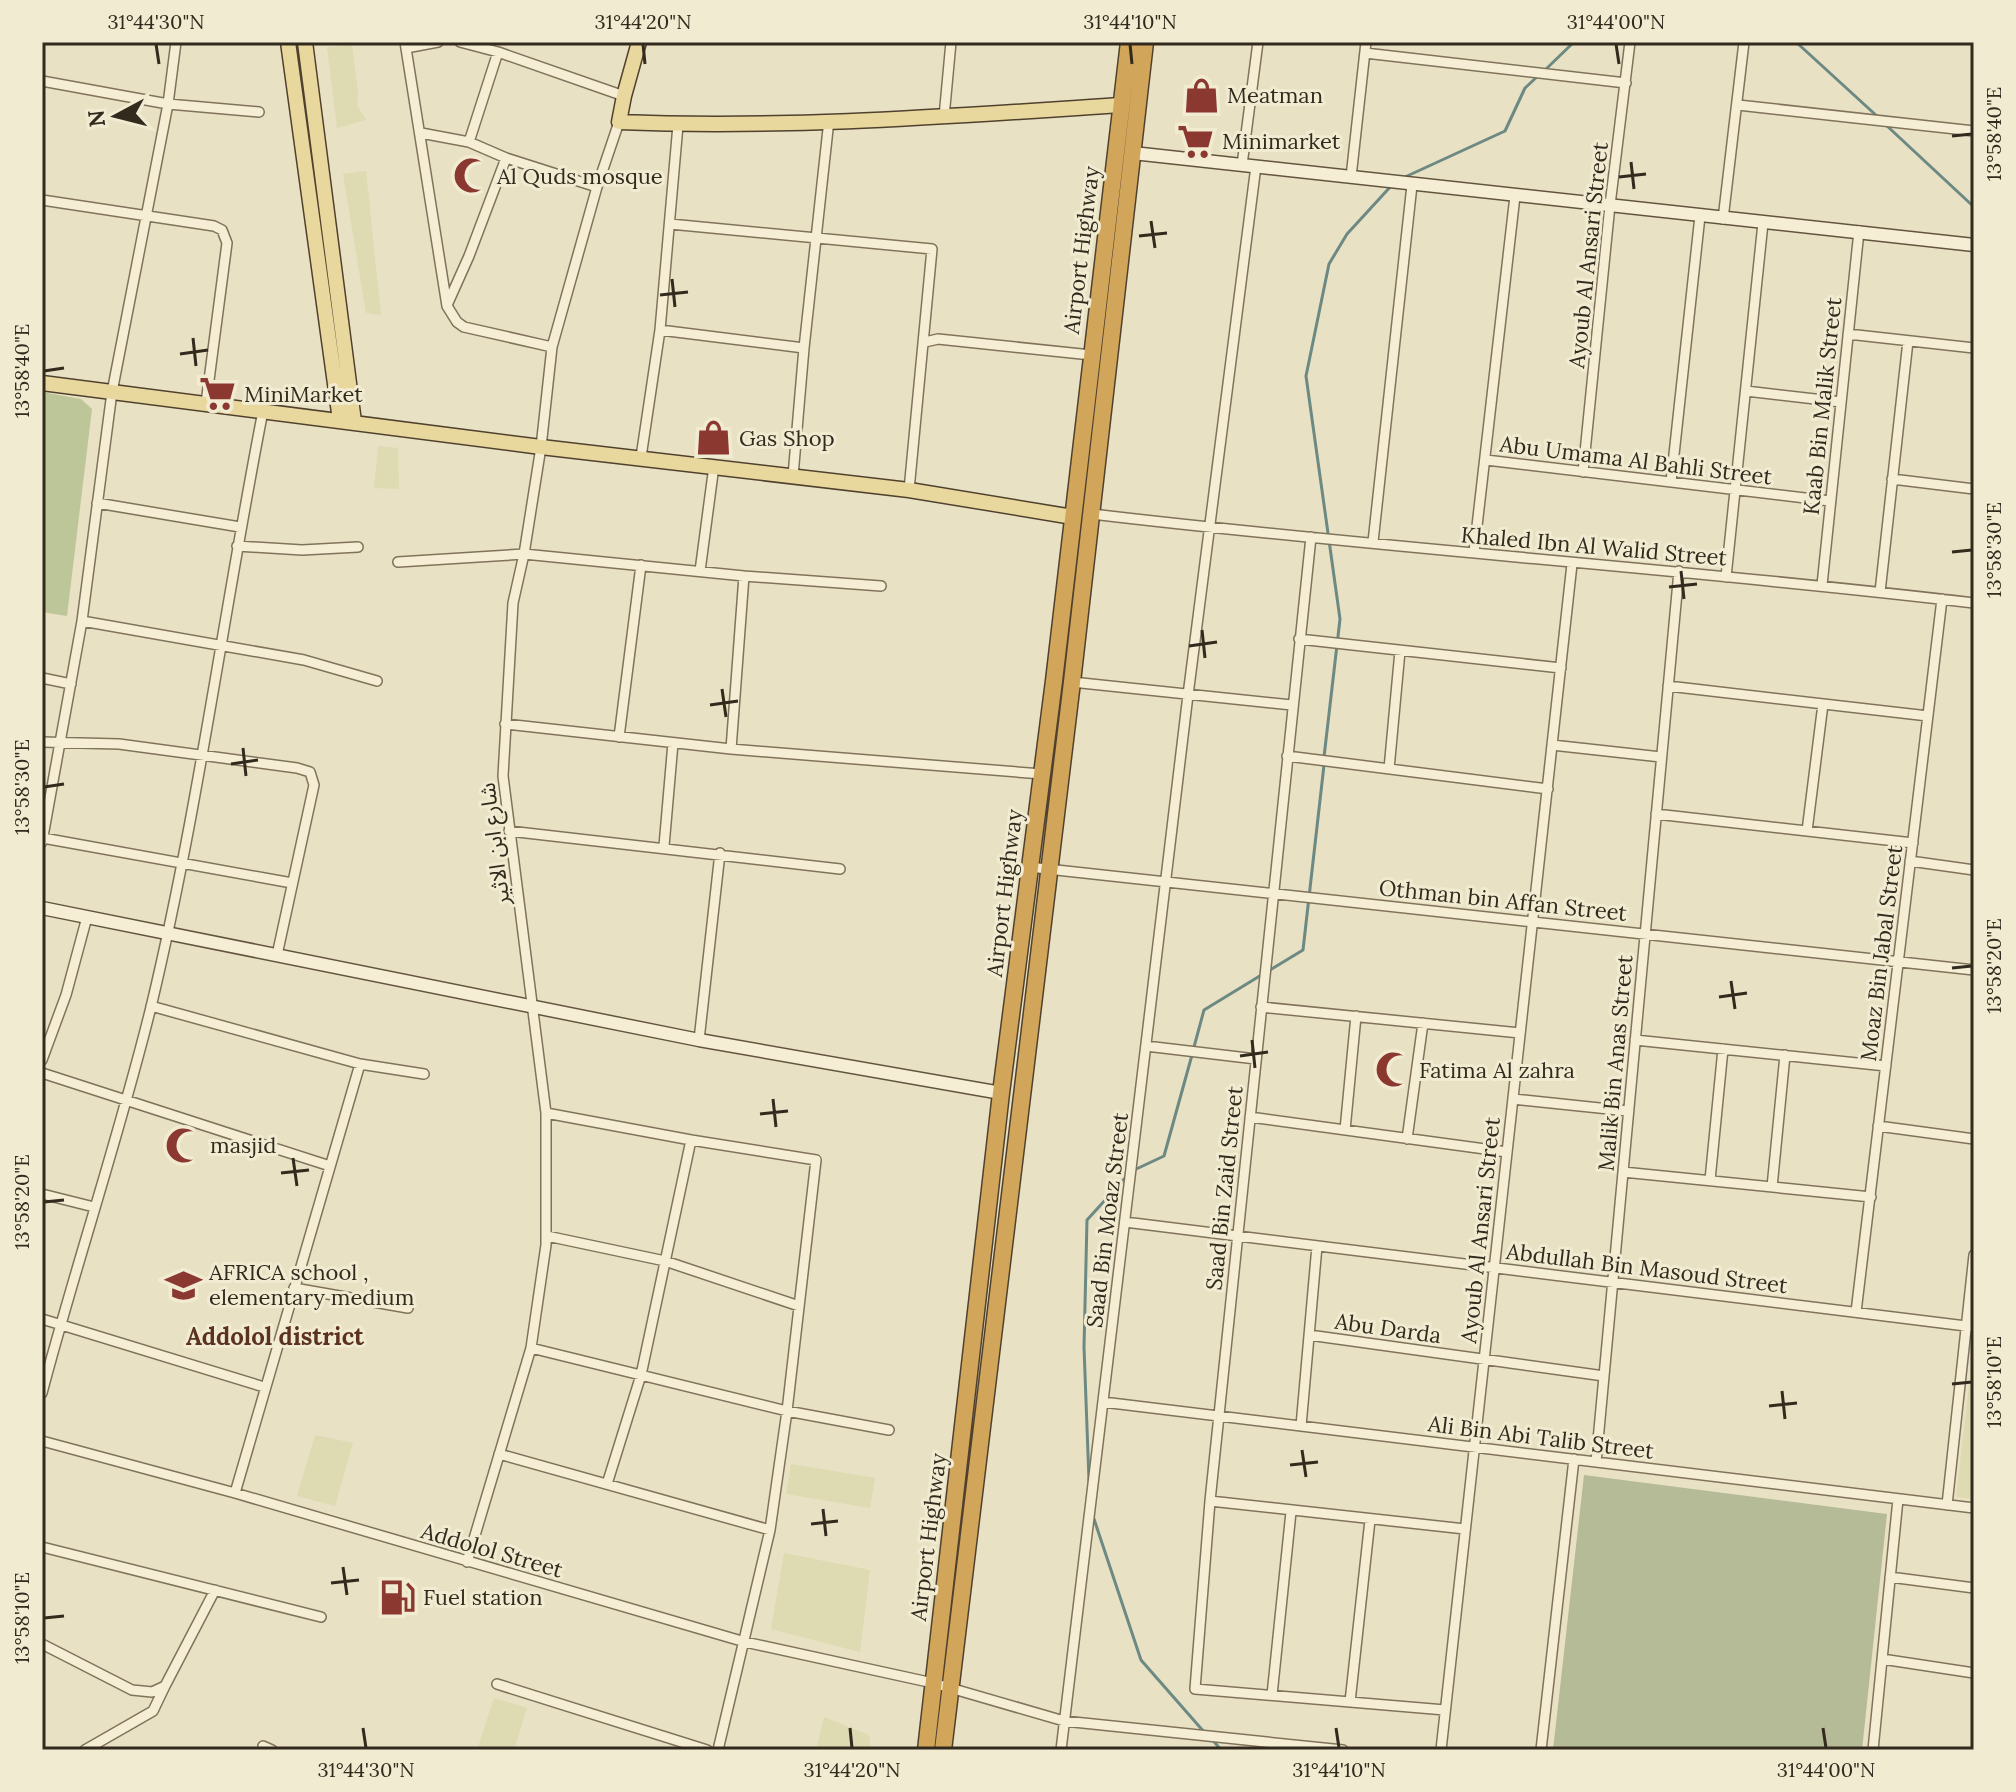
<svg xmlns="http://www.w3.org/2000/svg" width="2016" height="1792" font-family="Lora,'Noto Sans Arabic',serif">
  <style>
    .farmland { fill: #dedab1 }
    .green { fill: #bdc698 }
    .cemetery { fill: #b4bb96 }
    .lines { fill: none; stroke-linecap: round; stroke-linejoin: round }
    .stream { stroke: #6c8984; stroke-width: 3 }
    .street-casing { stroke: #81735b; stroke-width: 12 }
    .secondary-casing { stroke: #63543f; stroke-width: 15 }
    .primary-casing { stroke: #50412f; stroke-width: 17 }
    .highway-casing { stroke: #50412f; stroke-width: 19 }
    .street { stroke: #f5eed5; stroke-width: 9 }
    .secondary { stroke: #f5eed5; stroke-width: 12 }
    .primary { stroke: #e9d89d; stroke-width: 14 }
    .highway { stroke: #d1a65b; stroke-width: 16 }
    .ticks { fill: none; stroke: #332a1e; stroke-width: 3 }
    .labels { text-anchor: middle; stroke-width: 6; stroke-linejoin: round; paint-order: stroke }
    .poi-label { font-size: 22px; fill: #332a1e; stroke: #f1ebd1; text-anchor: start }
    .street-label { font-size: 22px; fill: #332a1e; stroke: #f1ebd1 }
    .neighbourhood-label { font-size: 24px; font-weight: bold; fill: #5b3222; stroke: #f1ebd1 }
    .neatline { fill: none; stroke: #332a1e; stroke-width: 3 }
    .ticks-label { font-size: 20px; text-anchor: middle; fill: #332a1e }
  </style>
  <rect width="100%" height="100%" fill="#e9e1c3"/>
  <path class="farmland" d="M 352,45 L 358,92 L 357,105 L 366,120 L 337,128 L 327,47 Z
    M 366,171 L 381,315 L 366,313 L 343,174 Z
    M 378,446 L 398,448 L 399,489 L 374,488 Z
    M 1974,1344 L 1974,1499 L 1956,1497 Z
    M 315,1435 L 353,1443 L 335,1506 L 297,1496 Z
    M 791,1464 L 875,1478 L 870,1508 L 786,1494 Z
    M 784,1553 L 870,1570 L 860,1652 L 771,1629 Z
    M 494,1698 L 527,1708 L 514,1750 L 477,1750 Z
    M 824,1717 L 869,1735 L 871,1750 L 816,1750 Z"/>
  <path class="green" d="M 42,392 L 81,399 L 92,409 L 67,616 L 42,612 Z"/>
  <path class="cemetery" d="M 1584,1475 L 1887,1514 L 1862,1750 L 1553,1750 Z"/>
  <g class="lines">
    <path class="stream" d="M 1796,42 L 1878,117
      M 1545,70 L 1574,42
      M 1886,125 L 1974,207
      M 1405,177 L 1505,131 L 1525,88 L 1539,75
      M 1324,757 L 1340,619 L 1306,376 L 1329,264 L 1347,234 L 1392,185
      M 1270,970 L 1303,950 L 1324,765
      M 1194,1047 L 1204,1010 L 1263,974
      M 1132,1171 L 1164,1156 L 1192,1055
      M 1089,1481 L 1084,1347 L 1087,1220 L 1127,1176
      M 1092,1513 L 1141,1660 L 1205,1733
      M 1211,1738 L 1221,1750"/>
    <defs>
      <path id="street" d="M 405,42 L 447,306 L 457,322 L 464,327 L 552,347
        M 460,42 L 498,52 L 624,96
        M 406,48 L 438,42
        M 1365,53 L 1626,83
        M 42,81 L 168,104 L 259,112
        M 1738,105 L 1974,131
        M 944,117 L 951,42
        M 421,133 L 469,142 L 506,158 L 597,187
        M 469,142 L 498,52
        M 1242,165 L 1258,42
        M 1351,177 L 1366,42
        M 42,200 L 214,226 L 222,230 L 227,243 L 206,403
        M 1723,219 L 1744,42
        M 670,224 L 932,249 L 909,490
        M 448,303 L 469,256 L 506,158
        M 660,330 L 804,348
        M 1848,334 L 1974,348
        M 925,342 L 938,339 L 1091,355
        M 1746,391 L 1841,402
        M 641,457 L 660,330 L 678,125
        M 1486,460 L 1830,501
        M 1583,472 L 1610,205 L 1630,42
        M 793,476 L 804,348 L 829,120
        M 1892,479 L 1974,489
        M 1671,482 L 1700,216
        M 97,503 L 240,527
        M 1092,514 C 1385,549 1680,568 1974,603
        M 1311,537 L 1210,1501 L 1195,1689 L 1445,1710
        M 1373,542 L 1412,185
        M 237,546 L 302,550 L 358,547
        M 1474,552 L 1515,196
        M 398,562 L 524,554 L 744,576 L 881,586
        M 700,571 L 714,466
        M 1726,577 L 1763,223
        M 1822,585 L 1859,231
        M 1880,592 L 1908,341
        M 82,621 L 304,660 L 377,681
        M 1299,639 L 1561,668
        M 42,678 L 71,684
        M 1072,682 L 1292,705
        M 1668,686 L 1928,716
        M 505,724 L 731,749 L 1042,774
        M 619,737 L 641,565
        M 42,742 L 119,744 L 297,768 L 310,772 L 314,785 L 277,955
        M 1552,745 L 1661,757
        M 731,749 L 744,576
        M 1287,756 L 1548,789
        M 1389,769 L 1400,651
        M 1656,814 L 1913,843
        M 509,831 L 840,869
        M 1807,831 L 1823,704
        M 43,838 L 292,883
        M 42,842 L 82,621 L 112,392 L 168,104 L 176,42
        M 664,846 L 673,743
        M 1910,861 L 1974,870
        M 1029,867 L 1974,970
        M 151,1006 L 360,1064 L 424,1074
        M 1261,1007 L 1520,1033
        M 699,1040 L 720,853
        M 1635,1040 L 1886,1066
        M 1146,1046 L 1256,1059
        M 42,1060 L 66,995 L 87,917
        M 42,1073 L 330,1166
        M 1513,1099 L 1628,1111
        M 546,1113 L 691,1140 L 816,1160 L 787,1411 L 770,1530 L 718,1750
        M 1250,1117 L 1507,1152
        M 1878,1126 L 1974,1139
        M 1345,1130 L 1356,1016
        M 1407,1139 L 1423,1023
        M 1623,1172 L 1871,1197
        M 1710,1180 L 1723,1049
        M 1772,1187 L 1785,1055
        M 42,1194 L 94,1207
        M 1125,1222 L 1974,1327
        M 547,1236 L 665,1261 L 799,1306
        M 294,1288 L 408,1308
        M 1856,1312 L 1942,599
        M 42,1319 L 264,1387
        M 1309,1335 L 1604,1376
        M 531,1348 L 787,1411 L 889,1430
        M 42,1393 C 76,1264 119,1137 151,1007 C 198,811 224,610 263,411
        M 1103,1402 L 1974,1508
        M 1301,1426 L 1317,1246
        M 42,1441 L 235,1493 L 745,1642 L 933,1683 L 1064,1721 L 1343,1750
        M 499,1454 L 770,1530
        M 1596,1462 L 1679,571
        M 607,1484 L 641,1375 L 691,1140
        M 235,1493 L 360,1064
        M 1210,1501 L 1465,1529
        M 1947,1505 L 1974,1255
        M 42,1547 L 321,1617
        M 467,1562 L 531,1348 L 546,1245 L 546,1113 L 503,776 L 513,603 L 524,554 L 541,447 L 552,347 L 597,187 L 619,122
        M 1890,1577 L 1974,1588
        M 42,1644 L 132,1690 L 152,1692 L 165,1686 L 215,1590
        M 1882,1659 L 1974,1673
        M 497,1684 L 707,1750
        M 1272,1695 L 1291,1512
        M 1350,1702 L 1370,1520
        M 263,1746 L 272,1750
        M 85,1750 L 153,1711 L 165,1686
        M 1061,1750 L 1188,695 L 1256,166
        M 1441,1750 L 1572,564
        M 1541,1750 L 1574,1459
        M 1873,1750 L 1898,1499"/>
      <path id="secondary" d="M 1133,153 L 1974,245
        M 42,908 L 699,1040 L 1001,1093"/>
      <path id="primary" d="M 288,42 L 340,420
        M 305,42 L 354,422
        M 639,42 L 624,96 L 619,122 C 786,129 954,116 1121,105
        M 42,383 L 541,447 L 909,490 L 1073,517"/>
      <path id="highway" d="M 926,1750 L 1001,1093 L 1054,681 L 1129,42
        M 943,1750 L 1072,682 L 1145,42"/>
    </defs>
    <use href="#street" class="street-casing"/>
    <use href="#secondary" class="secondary-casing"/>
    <use href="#primary" class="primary-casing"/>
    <use href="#highway" class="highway-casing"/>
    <use href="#street" class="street"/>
    <use href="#secondary" class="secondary"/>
    <use href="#primary" class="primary"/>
    <use href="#highway" class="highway"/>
  </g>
  <path class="ticks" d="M 156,44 L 159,64M 643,44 L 645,64M 1130,44 L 1132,64M 1616,44 L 1619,64M 1952,136 L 1972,134M 1631,162 L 1634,189M 1619,177 L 1646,174M 1151,221 L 1155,248M 1139,236 L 1167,233M 672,279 L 675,307M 660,295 L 688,292M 193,338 L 196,366M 180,354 L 208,350M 44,371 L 64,368M 1952,552 L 1972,550M 1681,571 L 1684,599M 1669,587 L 1697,584M 1202,630 L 1205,658M 1189,646 L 1217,642M 722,689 L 726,717M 710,705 L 738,701M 243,748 L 246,776M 231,764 L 258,760M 44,787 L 64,784M 1952,968 L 1972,966M 1731,981 L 1735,1009M 1719,997 L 1747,993M 1252,1040 L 1255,1068M 1240,1056 L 1268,1052M 773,1099 L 776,1127M 760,1114 L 788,1111M 293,1158 L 297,1186M 281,1173 L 309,1170M 44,1202 L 64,1200M 1952,1384 L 1972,1382M 1782,1391 L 1785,1419M 1769,1406 L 1797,1403M 1302,1450 L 1306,1477M 1290,1465 L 1318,1462M 823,1509 L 826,1536M 811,1524 L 838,1521M 343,1567 L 347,1595M 331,1583 L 359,1580M 44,1618 L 64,1616M 363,1728 L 366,1748M 850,1728 L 852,1748M 1336,1728 L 1339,1748M 1823,1728 L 1826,1748"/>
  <defs>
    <symbol id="shop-bare" viewBox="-9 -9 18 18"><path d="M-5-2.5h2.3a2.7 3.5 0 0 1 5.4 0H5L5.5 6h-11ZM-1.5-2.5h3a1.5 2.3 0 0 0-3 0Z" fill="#8b3831" stroke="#f1ebd1" stroke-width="2.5" paint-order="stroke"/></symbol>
    <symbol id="supermarket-bare" viewBox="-9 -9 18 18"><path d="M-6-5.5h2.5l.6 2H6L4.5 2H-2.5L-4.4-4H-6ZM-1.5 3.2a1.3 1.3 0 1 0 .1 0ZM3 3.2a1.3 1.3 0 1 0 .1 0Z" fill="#8b3831" stroke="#f1ebd1" stroke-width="2.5" paint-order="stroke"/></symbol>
    <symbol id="mosque-bare" viewBox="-9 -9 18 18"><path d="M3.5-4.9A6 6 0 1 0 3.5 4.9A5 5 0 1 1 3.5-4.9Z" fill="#8b3831" stroke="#f1ebd1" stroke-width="2.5" paint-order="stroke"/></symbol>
    <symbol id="school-bare" viewBox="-9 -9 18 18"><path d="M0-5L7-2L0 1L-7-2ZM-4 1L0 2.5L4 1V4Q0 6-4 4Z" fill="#8b3831" stroke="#f1ebd1" stroke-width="2.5" paint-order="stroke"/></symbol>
    <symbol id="fuel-bare" viewBox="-9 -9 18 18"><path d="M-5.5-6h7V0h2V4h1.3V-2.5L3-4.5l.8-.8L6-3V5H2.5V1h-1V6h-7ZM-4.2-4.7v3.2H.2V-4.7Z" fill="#8b3831" stroke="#f1ebd1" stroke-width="2.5" paint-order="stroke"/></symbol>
  </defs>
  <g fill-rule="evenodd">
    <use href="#shop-bare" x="1176" y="70" width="51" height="51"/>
    <use href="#supermarket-bare" x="1170" y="116" width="51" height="51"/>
    <use href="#mosque-bare" x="446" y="150" width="51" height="51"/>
    <use href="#supermarket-bare" x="192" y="368" width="51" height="51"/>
    <use href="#shop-bare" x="688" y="412" width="51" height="51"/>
    <use href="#mosque-bare" x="1368" y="1044" width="51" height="51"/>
    <use href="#mosque-bare" x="158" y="1120" width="51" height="51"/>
    <use href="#school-bare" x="158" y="1260" width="51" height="51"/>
    <use href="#fuel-bare" x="372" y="1572" width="51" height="51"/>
  </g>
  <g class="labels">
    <g class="poi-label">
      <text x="1227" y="103">Meatman</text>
      <text x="1222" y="149">Minimarket</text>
      <text x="497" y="184">Al Quds mosque</text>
      <text x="244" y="402">MiniMarket</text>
      <text x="739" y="446">Gas Shop</text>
      <text x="1419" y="1078">Fatima Al zahra</text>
      <text x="210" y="1153">masjid</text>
      <text x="209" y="1280">AFRICA school ,<tspan x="209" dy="25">elementary medium</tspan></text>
      <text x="423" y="1605">Fuel station</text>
    </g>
    <g class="street-label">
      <text transform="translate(1081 250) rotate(-83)" y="8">Airport Highway</text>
      <text transform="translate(1588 255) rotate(-84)" y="8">Ayoub Al Ansari Street</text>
      <text transform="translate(1822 406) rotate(-84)" y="8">Kaab Bin Malik Street</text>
      <text transform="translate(1636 460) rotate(7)" y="8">Abu Umama Al Bahli Street</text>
      <text transform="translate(1594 546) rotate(5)" y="8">Khaled Ibn Al Walid Street</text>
      <text transform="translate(494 844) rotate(-97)" y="8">شارع ابن الاثير</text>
      <text transform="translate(1004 893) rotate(-83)" y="8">Airport Highway</text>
      <text transform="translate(1503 900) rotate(6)" y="8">Othman bin Affan Street</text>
      <text transform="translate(1881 953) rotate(-83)" y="8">Moaz Bin Jabal Street</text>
      <text transform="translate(1615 1063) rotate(-85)" y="8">Malik Bin Anas Street</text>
      <text transform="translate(1224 1188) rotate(-84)" y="8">Saad Bin Zaid Street</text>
      <text transform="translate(1107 1220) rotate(-83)" y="8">Saad Bin Moaz Street</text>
      <text transform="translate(1480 1230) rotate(-84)" y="8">Ayoub Al Ansari Street</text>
      <text transform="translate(1647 1268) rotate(7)" y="8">Abdullah Bin Masoud Street</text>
      <text transform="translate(1388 1328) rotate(8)" y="8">Abu Darda</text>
      <text transform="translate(1541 1437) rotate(7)" y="8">Ali Bin Abi Talib Street</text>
      <text transform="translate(928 1537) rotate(-83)" y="8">Airport Highway</text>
      <text transform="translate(492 1550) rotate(16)" y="8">Addolol Street</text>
    </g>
    <g class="neighbourhood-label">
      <text x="275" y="1345">Addolol district</text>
    </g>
  </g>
  <rect width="2016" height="1792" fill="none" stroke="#f1ebd1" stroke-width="88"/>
  <g transform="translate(116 116) rotate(263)" stroke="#f1ebd1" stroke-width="6" paint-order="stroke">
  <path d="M0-6L14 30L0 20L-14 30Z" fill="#332a1e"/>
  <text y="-12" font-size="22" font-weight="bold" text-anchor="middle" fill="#332a1e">N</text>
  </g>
  <rect x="44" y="44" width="1928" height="1704" class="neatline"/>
  <g class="ticks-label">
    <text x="156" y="29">31°44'30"N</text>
    <text x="643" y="29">31°44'20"N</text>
    <text x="1130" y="29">31°44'10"N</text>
    <text x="1616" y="29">31°44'00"N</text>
    <text transform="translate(1994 134) rotate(-90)" y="7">13°58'40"E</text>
    <text transform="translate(22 371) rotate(-90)" y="7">13°58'40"E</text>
    <text transform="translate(1994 550) rotate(-90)" y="7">13°58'30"E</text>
    <text transform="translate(22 787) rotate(-90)" y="7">13°58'30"E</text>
    <text transform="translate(1994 966) rotate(-90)" y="7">13°58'20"E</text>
    <text transform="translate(22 1202) rotate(-90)" y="7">13°58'20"E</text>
    <text transform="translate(1994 1382) rotate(-90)" y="7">13°58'10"E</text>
    <text transform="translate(22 1618) rotate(-90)" y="7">13°58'10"E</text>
    <text x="366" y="1777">31°44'30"N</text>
    <text x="852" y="1777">31°44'20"N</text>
    <text x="1339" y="1777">31°44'10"N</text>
    <text x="1826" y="1777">31°44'00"N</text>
  </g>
</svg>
